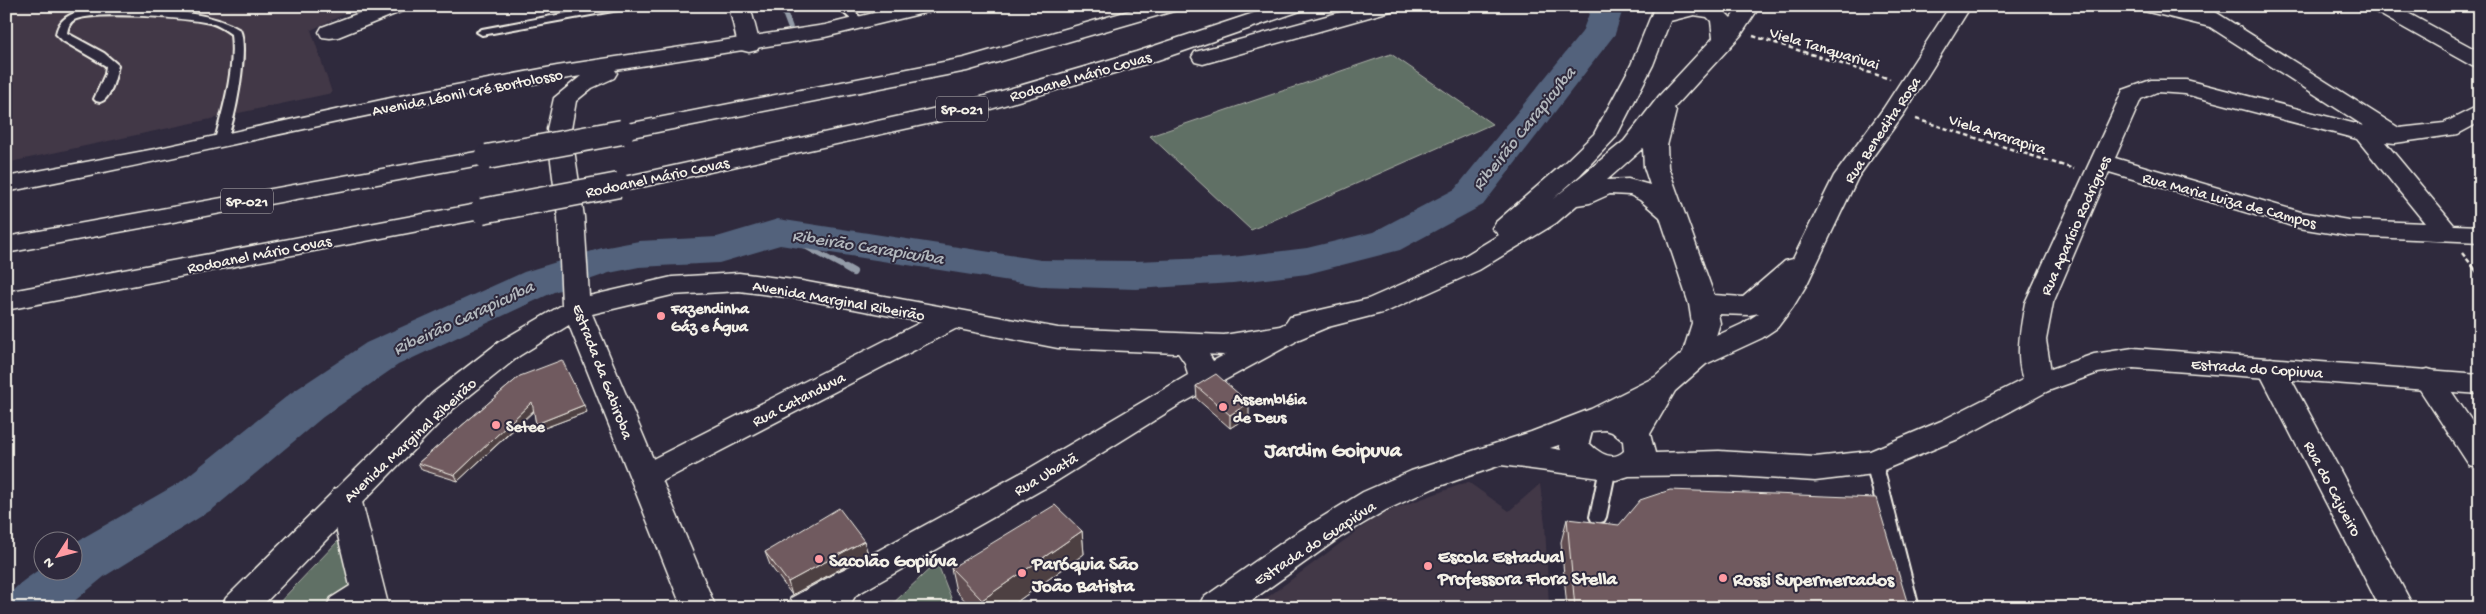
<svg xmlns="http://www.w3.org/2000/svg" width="2486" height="614" font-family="'Gochi Hand',sans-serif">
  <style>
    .built { fill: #423847 }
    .green { fill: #606f65; stroke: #aab0a6 }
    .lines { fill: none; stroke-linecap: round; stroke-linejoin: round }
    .stream-far1 { stroke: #939ba7; stroke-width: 5.5 }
    .stream { stroke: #939ba7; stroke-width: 8 }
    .river { fill: #52627c; fill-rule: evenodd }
    .lane-casing { stroke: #f4f1e8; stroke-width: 4 }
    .street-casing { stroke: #f4f1e8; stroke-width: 3 }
    .secondary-casing { stroke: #f4f1e8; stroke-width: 3 }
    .highway-casing { stroke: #f4f1e8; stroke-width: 3 }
    .path-far1 { stroke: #f4f1e8; stroke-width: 2.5; stroke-dasharray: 4.5 3; stroke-linecap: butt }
    .path { stroke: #f4f1e8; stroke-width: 3; stroke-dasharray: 5.5 4.5; stroke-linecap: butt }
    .lane { fill: #2f2a3d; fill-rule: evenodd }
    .street { fill: #2f2a3d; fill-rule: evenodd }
    .secondary { fill: #2f2a3d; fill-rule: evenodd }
    .highway { fill: #2f2a3d; fill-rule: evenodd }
    .highway-bridge-casing { stroke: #f4f1e8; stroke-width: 27; stroke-linecap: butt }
    .highway-bridge { stroke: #2f2a3d; stroke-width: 24 }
    .wall { fill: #604d51; stroke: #f4f1e8 }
    .shaded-wall { fill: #4e3f42; stroke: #f4f1e8 }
    .building { fill: #705a5e; stroke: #f4f1e8 }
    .poi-dot { fill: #ff9aa2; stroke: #2f2a3d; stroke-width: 2 }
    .labels { text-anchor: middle; stroke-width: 4; stroke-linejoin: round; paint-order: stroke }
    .shield { fill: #2f2a3d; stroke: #b9b5b5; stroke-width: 1 }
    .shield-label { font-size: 15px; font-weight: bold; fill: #f4f1e8 }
    .street-label { font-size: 16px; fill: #f4f1e8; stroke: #2f2a3d }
    .poi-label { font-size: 16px; font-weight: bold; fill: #f4f1e8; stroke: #2f2a3d; text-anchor: start }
    .water-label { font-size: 18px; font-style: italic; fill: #b3b8bd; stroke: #2f2a3d }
    .near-poi-label { font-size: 19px; font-weight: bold; fill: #f4f1e8; stroke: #2f2a3d; text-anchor: start }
    .district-label { font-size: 21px; font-weight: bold; fill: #f4f1e8; stroke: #2f2a3d }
  </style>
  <rect width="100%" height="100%" fill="#2f2a3d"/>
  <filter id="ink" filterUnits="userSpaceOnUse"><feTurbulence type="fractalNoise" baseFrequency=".02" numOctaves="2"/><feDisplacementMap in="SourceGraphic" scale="10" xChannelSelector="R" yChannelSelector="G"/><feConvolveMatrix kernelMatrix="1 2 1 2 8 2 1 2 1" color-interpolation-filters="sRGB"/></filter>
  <g filter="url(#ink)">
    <path class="built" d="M 6,6 L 361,6 L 311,30 L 332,93 L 6,163 Z
      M 1468,482 L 1509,511 L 1540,484 L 1545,524 L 1549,608 L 1253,608 L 1380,514 Z"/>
    <path class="green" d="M 1391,54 L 1492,124 L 1251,230 L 1150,136 Z
      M 339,540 L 354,591 L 326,608 L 274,608 Z
      M 937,562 L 955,608 L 888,608 Z"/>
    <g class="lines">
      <path class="stream-far1" d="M 782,6 L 790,27
        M 778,232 L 848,269"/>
      <path class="stream" d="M 846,268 L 853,272"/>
      <path class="river" d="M 1592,6 L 1624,6 L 1615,34 L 1483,205 L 1400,250 L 1307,274 L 1233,283 L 1136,289 L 1041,286 L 780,245 L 719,263 L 639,267 L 609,273 L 554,292 L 398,365 L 323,417 L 213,509 L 105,576 L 66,608 L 6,608 C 6,589 29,578 42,567 L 42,572 L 72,572 L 72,544 L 179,483 L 291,393 L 366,343 L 524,272 L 602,248 L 639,241 L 717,237 L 778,219 L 1041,260 L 1136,261 L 1233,257 L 1307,248 L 1373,232 L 1455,189 L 1582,32 Z"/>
      <defs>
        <path id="lane" d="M 605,6 L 629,6 L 624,9 L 482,35 L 477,32 L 482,29 Z
          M 836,6 L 848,6 L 861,18 L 860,20 L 852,20 Z
          M 122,10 C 161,11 206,9 240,30 C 249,48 235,125 225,143 L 221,144 L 215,140 C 224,105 235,70 231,34 C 224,29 218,25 210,23 C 185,18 96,10 74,20 C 69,23 68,28 67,33 L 104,53 L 118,65 C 116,75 111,100 100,102 L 96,101 L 94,99 L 105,74 L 106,66 L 63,41 L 56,34 C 61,5 99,10 122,10 Z
          M 1874,456 L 1879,458 L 1882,462 L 1919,608 L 1902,608 L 1866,462 L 1869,458 Z
          M 1608,462 L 1613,464 L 1616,468 L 1606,517 L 1604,521 L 1598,523 L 1592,521 L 1590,517 L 1600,468 L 1603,464 Z"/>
        <path id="street" d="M 378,6 L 408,6 L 405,10 L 338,37 L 330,38 L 322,37 L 319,32 L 322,27 Z
          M 729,6 L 750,6 L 760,45 L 757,50 L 749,52 L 741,50 L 738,45 Z
          M 2137,6 L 2182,8 L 2181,6 L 2206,6 L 2399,128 L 2444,123 L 2480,105 L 2480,122 L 2458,134 L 2395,143 L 2385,142 L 2454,225 L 2480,226 L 2480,242 L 2348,236 L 2299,228 L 2109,172 L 2053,303 L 2046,340 L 2053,384 L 2048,391 L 2038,394 L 2028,391 C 2013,365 2020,331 2025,303 L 2123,90 L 2151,80 L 2186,80 L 2364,126 L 2210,27 L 2140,10 ZM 2157,92 L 2185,94 L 2357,139 L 2425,223 L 2348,220 L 2301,212 L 2115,158 L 2141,99 Z
          M 2369,6 L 2395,6 L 2480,52 L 2480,68 L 2472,66 L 2372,10 Z
          M 951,310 L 961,312 L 965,319 L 961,326 L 657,484 L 646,488 L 635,484 L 630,476 L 635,468 L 941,312 Z
          M 1285,325 L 1295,328 L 1299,335 L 1295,342 L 1179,405 L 1052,484 L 833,608 L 786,608 L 791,598 L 1030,468 L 1188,375 L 1185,363 L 1172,344 L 1176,337 C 1196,331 1204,345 1213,361 L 1275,328 Z
          M 2271,358 L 2281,361 L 2285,368 L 2414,608 L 2380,608 L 2257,368 L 2261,361 Z
          M 2428,369 L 2438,372 L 2480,433 L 2480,468 L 2469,465 L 2413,379 L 2418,372 Z
          M 345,486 L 356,489 L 361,498 L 389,608 L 326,608 L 331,598 L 350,586 L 329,498 L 334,489 Z"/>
        <path id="secondary" d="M 902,6 L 939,6 L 936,10 L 825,37 L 615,70 L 617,73 L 614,78 L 592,88 L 576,101 L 571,129 L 584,217 L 589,296 L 672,277 L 739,273 L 802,281 L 1058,328 L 1224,335 L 1280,326 L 1286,323 L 1290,317 L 1368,299 L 1461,258 L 1499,235 L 1492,228 L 1496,222 L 1562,165 L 1594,134 L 1631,65 L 1655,6 L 1717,6 L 1721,8 L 1731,18 L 1739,6 L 1760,6 L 1741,35 L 1674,108 L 1676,111 L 1667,146 L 1668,167 L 1714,295 L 1743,297 L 1785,261 L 1793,259 L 1834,176 L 1883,109 L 1950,6 L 1971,6 L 1905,112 L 1858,177 L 1807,284 L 1793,307 L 1777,328 L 1762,338 L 1706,364 L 1675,391 L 1650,434 L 1655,453 L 1719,451 L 1815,457 L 1870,451 L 1941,421 L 2028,377 L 2094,354 L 2133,348 L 2480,374 L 2480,394 L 2133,368 L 2098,373 L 2048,391 L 1963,437 L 1874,474 L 1815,481 L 1719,475 L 1629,476 L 1616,480 L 1501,465 L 1434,488 L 1386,510 L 1339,538 L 1241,608 L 1198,608 L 1203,598 L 1293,535 L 1363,492 L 1411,471 L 1531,432 L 1591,409 L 1655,377 L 1683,352 L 1692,323 L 1689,304 L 1660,217 L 1640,200 L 1630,195 L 1610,194 L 1590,203 L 1577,205 L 1556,223 L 1479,270 L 1386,312 L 1328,327 L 1285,345 L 1224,355 L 1058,348 L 802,299 L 739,291 L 672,295 L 592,314 L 716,608 L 682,608 L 569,325 L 519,356 L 453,409 L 260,608 L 221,608 L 226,598 L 433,393 L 499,342 L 562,305 L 558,217 L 547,129 L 554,98 L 581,76 C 388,106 198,155 6,192 L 6,177 L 155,149 L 414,93 L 557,66 L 825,25 ZM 1694,15 L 1707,17 L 1711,21 L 1713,38 L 1659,96 L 1624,141 L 1553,199 L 1580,175 L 1616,137 L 1653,65 L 1670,21 ZM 1643,148 L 1644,167 L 1650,185 L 1628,179 L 1607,180 ZM 1759,313 L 1742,324 L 1716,336 L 1720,323 L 1718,314 L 1749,315 ZM 1606,430 L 1612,432 L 1623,441 L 1624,451 C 1613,462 1599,453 1589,443 L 1592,431 ZM 1559,445 L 1561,450 L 1550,448 Z
          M 846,569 L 858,573 L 863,583 L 848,608 L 813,608 L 834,573 Z"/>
        <path id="highway" d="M 1146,6 L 1180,6 L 1177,10 L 967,71 L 622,139 L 614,137 L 610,132 L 614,127 L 622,125 L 964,58 Z
          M 1275,6 L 1306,6 L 1303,10 L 1152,62 L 977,113 L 619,192 L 610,190 L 607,185 L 610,180 L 619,178 L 964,102 L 1136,52 Z
          M 1363,6 L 1397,6 L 1394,10 L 1203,64 L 1195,62 L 1192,57 L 1195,52 Z
          M 487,150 L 496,152 L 499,157 L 496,162 L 6,253 L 6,237 Z
          M 482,203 L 491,205 L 495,211 L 491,217 L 6,310 L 6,292 Z"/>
      </defs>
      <use href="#lane" class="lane-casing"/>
      <use href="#street" class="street-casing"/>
      <use href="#secondary" class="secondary-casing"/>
      <use href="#highway" class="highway-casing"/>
      <path class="path-far1" d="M 1753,36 L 1890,79
        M 1916,119 L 2074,169
        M 2462,253 L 2475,269"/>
      <path class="path" d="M 2474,268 L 2480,275"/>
      <use href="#lane" class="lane"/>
      <use href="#street" class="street"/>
      <use href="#secondary" class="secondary"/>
      <use href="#highway" class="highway"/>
      <defs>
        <path id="highway-bridge" d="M 487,157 L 622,132
          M 482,211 L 619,185"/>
      </defs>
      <use href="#highway-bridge" class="highway-bridge-casing"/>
      <use href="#highway-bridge" class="highway-bridge"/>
    </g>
    <path class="wall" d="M 520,376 L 587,412 L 539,430 L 536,424 L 534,411 L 458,481 L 422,470 L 418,463 Z
      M 1196,386 L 1249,416 L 1230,428 L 1197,399 Z
      M 1567,519 L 1909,608 L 1567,608 L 1561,542 Z
      M 1082,531 L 1084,554 L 1008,608 L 972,608 L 956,591 L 951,568 Z
      M 864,541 L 868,554 L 792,595 L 770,565 L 765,552 Z"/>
    <path class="shaded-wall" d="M 532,402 L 535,409 L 458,481 L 455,475 Z
      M 1249,403 L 1249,416 L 1230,428 L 1230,415 Z
      M 584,405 L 587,412 L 539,430 L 536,424 Z
      M 1082,531 L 1084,554 L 1008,608 L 983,608 L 982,600 Z
      M 864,541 L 868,554 L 792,595 L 788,582 Z"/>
    <path class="building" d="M 562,360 L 584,405 L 536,424 L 532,402 L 455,475 L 418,463 L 520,376 Z
      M 1216,374 L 1249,403 L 1230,415 L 1196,386 Z
      M 1670,490 L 1876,498 L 1909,608 L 1575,608 L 1567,519 L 1619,525 L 1640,500 Z
      M 1055,505 L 1082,531 L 982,600 L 951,568 Z
      M 839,508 L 864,541 L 788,582 L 765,552 Z"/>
  </g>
  <g class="poi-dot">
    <circle cx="661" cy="316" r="5"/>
    <circle cx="1223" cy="407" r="5"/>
    <circle cx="496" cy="425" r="5"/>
    <circle cx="819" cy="559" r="5"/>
    <circle cx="1428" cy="566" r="5"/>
    <circle cx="1022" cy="573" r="5"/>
    <circle cx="1723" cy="578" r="5"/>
  </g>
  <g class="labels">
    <g class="shield">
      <rect x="936" y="96.5" width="52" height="25" rx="4"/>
      <rect x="221" y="188.5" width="52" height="25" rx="4"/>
    </g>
    <g class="shield-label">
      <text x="962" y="114">SP-021</text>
      <text x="247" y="206">SP-021</text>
    </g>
    <g class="street-label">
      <text transform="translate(1825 47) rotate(17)" y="6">Viela Tanquarivai</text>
      <text transform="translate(1080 75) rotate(-16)" y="6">Rodoanel Mário Covas</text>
      <text transform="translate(467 91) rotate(-11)" y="6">Avenida Léonil Cré Bortolosso</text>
      <text transform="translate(1881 129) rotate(-56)" y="6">Rua Benedita Rosa</text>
      <text transform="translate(1998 133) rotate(18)" y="6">Viela Ararapira</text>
      <text transform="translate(657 176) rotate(-12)" y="6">Rodoanel Mário Covas</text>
      <text transform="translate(2230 199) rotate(15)" y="6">Rua Maria Luiza de Campos</text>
      <text transform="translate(2074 225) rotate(-66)" y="6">Rua Aparício Rodrigues</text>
      <text transform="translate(259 253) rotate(-11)" y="6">Rodoanel Mário Covas</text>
      <text transform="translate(839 299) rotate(10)" y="6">Avenida Marginal Ribeirão</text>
      <text transform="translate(2257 367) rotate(4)" y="6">Estrada do Copiuva</text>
      <text transform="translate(604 371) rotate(69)" y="6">Estrada da Gabiroba</text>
      <text transform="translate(798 398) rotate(-27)" y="6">Rua Catanduva</text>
      <text transform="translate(409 439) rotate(-43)" y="6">Avenida Marginal Ribeirão</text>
      <text transform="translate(1045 473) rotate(-30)" y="6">Rua Ubatã</text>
      <text transform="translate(2334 488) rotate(62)" y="6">Rua do Cajueiro</text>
      <text transform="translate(1314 542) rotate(-33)" y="6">Estrada do Guapiúva</text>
    </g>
    <g class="poi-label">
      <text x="671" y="313">Fazendinha<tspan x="671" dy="18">Gáz e Água</tspan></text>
      <text x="1233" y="404">Assembléia<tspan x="1233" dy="18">de Deus</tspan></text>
      <text x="506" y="431">Setee</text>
    </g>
    <g class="water-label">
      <text transform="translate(1523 128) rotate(-51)" y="6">Ribeirão Carapicuíba</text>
      <text transform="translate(868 246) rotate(9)" y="6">Ribeirão Carapicuíba</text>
      <text transform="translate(463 317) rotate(-25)" y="6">Ribeirão Carapicuíba</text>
    </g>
    <g class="near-poi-label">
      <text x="1438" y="562">Escola Estadual<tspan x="1438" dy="22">Professora Flora Stella</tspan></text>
      <text x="829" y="566">Sacolão Gopiúva</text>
      <text x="1032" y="569">Paróquia São<tspan x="1032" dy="22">João Batista</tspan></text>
      <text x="1733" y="585">Rossi Supermercados</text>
    </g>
    <g class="district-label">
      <text x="1333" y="456">Jardim Goipuva</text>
    </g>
  </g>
  <rect width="2486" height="614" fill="none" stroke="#2f2a3d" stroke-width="25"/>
  <rect x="12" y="12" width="2461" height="589" fill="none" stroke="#f4f1e8" stroke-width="2" filter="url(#ink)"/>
  <g transform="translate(58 556) rotate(234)"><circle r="24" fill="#2f2a3d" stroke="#7e7a81"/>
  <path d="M0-4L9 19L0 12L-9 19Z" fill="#ff9aa2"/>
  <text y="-8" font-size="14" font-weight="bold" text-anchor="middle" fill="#f4f1e8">N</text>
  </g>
</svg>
